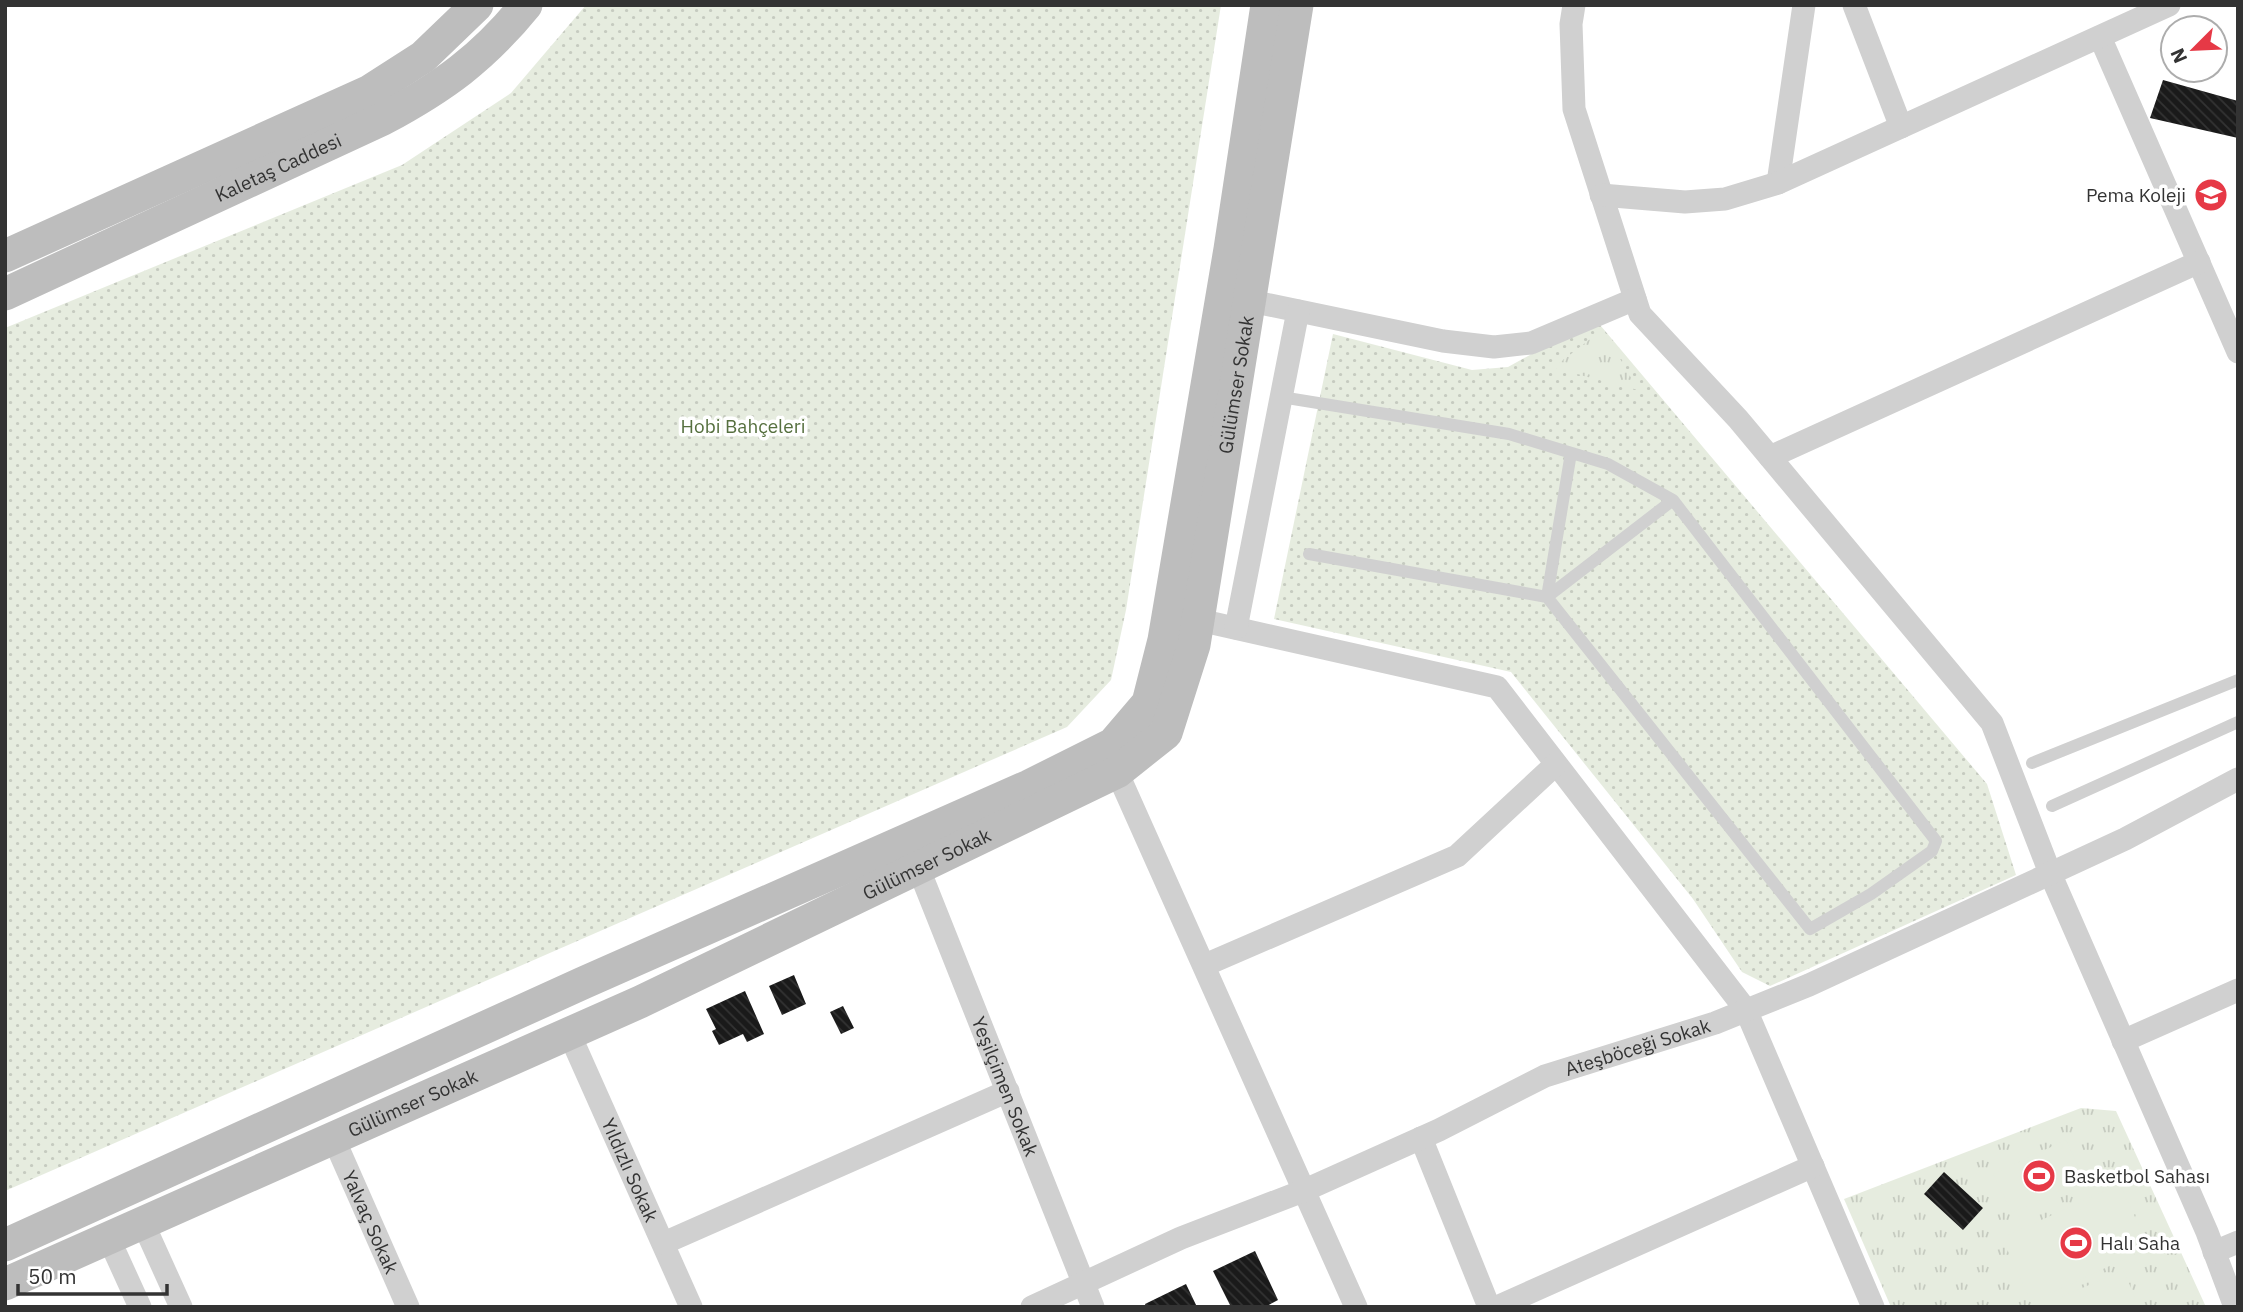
<svg xmlns="http://www.w3.org/2000/svg" width="2243" height="1312" font-family="'IBM Plex Sans',sans-serif">
  <style>
    .grass { fill: url(#grass-dots) }
    .park { fill: url(#park-tufts) }
    .pitch { fill: #e6ecdf }
    .building { fill: url(#building-back-hatch) }
    .lines { fill: none; stroke-linecap: round; stroke-linejoin: round }
    .lane { stroke: #d0d0d0; stroke-width: 12 }
    .street { stroke: #d0d0d0; stroke-width: 23 }
    .secondary { stroke: #bdbdbd; stroke-width: 33 }
    .labels { text-anchor: middle; stroke-width: 7; stroke-linejoin: round; paint-order: stroke }
    .street-label { font-size: 19px; fill: #333; stroke: #fff }
    .poi-label { font-size: 19px; fill: #333; stroke: #fff; text-anchor: start }
    .park-label { font-size: 19px; fill: #56703f; stroke: #fff }
  </style>
  <defs>
    <pattern id="grass-dots" width="8" height="8" patternUnits="userSpaceOnUse" patternTransform="scale(1.75)"><rect width="8" height="8" fill="#e6ecdf"/><path d="M2 2h.1M6 6h.1" fill="none" stroke="#c6cbc0" stroke-width="1.8" stroke-linecap="round"/></pattern>
    <pattern id="park-tufts" width="24" height="20" patternUnits="userSpaceOnUse" patternTransform="scale(1.75)"><rect width="24" height="20" fill="#e6ecdf"/><path d="M3 7l-1-3M5 7V3M7 7l1-3M15 17l-1-3M17 17v-4M19 17l1-3" fill="none" stroke="#c6cbc0"/></pattern>
    <pattern id="building-back-hatch" width="6" height="6" patternUnits="userSpaceOnUse" patternTransform="scale(1.75)"><rect width="6" height="6" fill="#1a1a1a"/><path d="M-1 5l2 2M0 0l6 6M5-1l2 2" fill="none" stroke="#333"/></pattern>
  </defs>
  <rect width="100%" height="100%" fill="#fff"/>
  <path class="grass" d="M 586,5 L 1221,5 L 1126,610 L 1111,680 L 1067,727 L 5,1191 L 5,328 L 402,165 L 511,93 Z
    M 1595,319 L 1987,784 L 2016,875 L 1770,986 L 1742,972 L 1693,899 L 1511,672 L 1274,619 L 1333,334 L 1472,370 L 1508,367 Z"/>
  <path class="park" d="M 1603,329 L 1638,390 L 1553,368 Z
    M 2081,1108 L 2116,1111 L 2206,1307 L 1891,1307 L 1844,1199 Z"/>
  <path class="pitch" d="M 2066,1140 L 2084,1179 L 2012,1213 L 1993,1174 Z
    M 2120,1184 L 2149,1248 L 2031,1302 L 2002,1238 Z
    M 2123,1269 L 2139,1307 L 2039,1307 L 2123,1270 Z"/>
  <path class="building" d="M 2163,80 L 2238,101 L 2238,138 L 2150,118 Z
    M 794,975 L 806,1004 L 782,1015 L 769,986 Z
    M 745,991 L 764,1034 L 747,1042 L 743,1034 L 719,1045 L 712,1031 L 716,1029 L 706,1009 Z
    M 843,1006 L 854,1028 L 841,1034 L 830,1012 Z
    M 1944,1172 L 1983,1208 L 1963,1230 L 1924,1194 Z
    M 1255,1251 L 1278,1300 L 1265,1307 L 1231,1307 L 1213,1271 Z
    M 1186,1284 L 1197,1307 L 1146,1307 L 1145,1304 Z"/>
  <g class="lines">
    <path class="lane" d="M 1281,397 L 1509,434 L 1608,464 L 1673,500 L 1936,841 L 1932,851 L 1871,894 L 1810,929 L 1547,597 L 1309,554
      M 1571,453 L 1547,597 L 1673,500
      M 2032,763 L 2238,680
      M 2052,806 L 2238,722"/>
    <g class="street">
      <path d="M 1574,5 L 1571,24 L 1574,109 L 1640,314 L 1738,419 L 1992,723 L 2050,873 L 2207,1232 L 2235,1307"/>
      <path d="M 1854,5 L 1901,127"/>
      <path d="M 2100,37 L 2238,352"/>
      <path d="M 1778,183 L 1804,5"/>
      <path d="M 1601,195 L 1685,202 L 1725,199 L 1778,183 L 2169,5"/>
      <path d="M 1236,298 L 1443,341 L 1494,347 L 1531,343 L 1635,299"/>
      <path d="M 1770,457 L 2199,262"/>
      <path d="M 1199,620 L 1497,687 L 1746,1010 L 1873,1307"/>
      <path d="M 1236,628 L 1298,311"/>
      <path d="M 1117,772 L 1356,1307"/>
      <path id="s1" d="M 918,867 L 1093,1307"/>
      <path d="M 1205,965 L 1457,856 L 1556,764"/>
      <path id="s2" d="M 569,1033 L 691,1307"/>
      <path d="M 2123,1041 L 2238,990"/>
      <path id="s3" d="M 333,1137 L 408,1307"/>
      <path d="M 1421,1138 L 1489,1307"/>
      <path d="M 143,1223 L 181,1307"/>
      <path d="M 109,1239 L 140,1307"/>
      <path d="M 664,1243 L 1008,1091"/>
      <path d="M 2214,1252 L 2238,1242"/>
      <path id="s4" d="M 1032,1307 L 1181,1238 L 1303,1191 L 1439,1130 L 1545,1076 L 1715,1023 L 1809,985 L 2125,839 L 2238,779"/>
      <path d="M 1497,1307 L 1813,1166"/>
    </g>
    <g class="secondary">
      <path d="M 5,256 L 370,91 L 423,57 L 477,5"/>
      <path id="s5" d="M 5,294 L 383,119 C 443,87 483,58 526,5"/>
      <path d="M 5,1245 L 583,983 L 1029,786 L 1113,744 L 1148,703 L 1164,640 L 1230,249 L 1267,5"/>
      <path id="s6" d="M 5,1284 L 640,1002 L 1117,772 L 1166,733 L 1194,645 L 1297,5"/>
    </g>
  </g>
  <defs>
    <symbol id="school-disc" viewBox="-11 -11 22 22"><circle r="9.5" fill="#e63946" stroke="#fff"/><path d="M0-5L7-2L0 1L-7-2ZM-4 1L0 2.5L4 1V4Q0 6-4 4Z" fill="#fff"/></symbol>
    <symbol id="stadium-disc" viewBox="-11 -11 22 22"><circle r="9.5" fill="#e63946" stroke="#fff"/><path d="M0-5a6.5 5 0 1 0 0 10a6.5 5 0 1 0 0-10ZM-3.5-1.8h7v3.6h-7Z" fill="#fff"/></symbol>
  </defs>
  <g fill-rule="evenodd">
    <use href="#school-disc" x="2192" y="176" width="38" height="38"/>
    <use href="#stadium-disc" x="2020" y="1157" width="38" height="38"/>
    <use href="#stadium-disc" x="2057" y="1224" width="38" height="38"/>
  </g>
  <g class="labels">
    <g class="street-label">
      <text dy="7" stroke="none"><textPath href="#s5" startOffset="301">Kaletaş Caddesi</textPath></text>
      <text dy="7" stroke="none"><textPath href="#s6" startOffset="1643">Gülümser Sokak</textPath></text>
      <text dy="7" stroke="none"><textPath href="#s6" startOffset="1013">Gülümser Sokak</textPath></text>
      <text dy="7" stroke="none"><textPath href="#s4" startOffset="660">Ateşböceği Sokak</textPath></text>
      <text dy="7" stroke="none"><textPath href="#s1" startOffset="236">Yeşilçimen Sokak</textPath></text>
      <text dy="7" stroke="none"><textPath href="#s6" startOffset="446">Gülümser Sokak</textPath></text>
      <text dy="7" stroke="none"><textPath href="#s2" startOffset="150">Yıldızlı Sokak</textPath></text>
      <text dy="7" stroke="none"><textPath href="#s3" startOffset="93">Yalvaç Sokak</textPath></text>
    </g>
    <g class="poi-label">
      <text x="2186" y="202" text-anchor="end">Pema Koleji</text>
      <text x="2064" y="1183">Basketbol Sahası</text>
      <text x="2100" y="1250">Halı Saha</text>
    </g>
    <g class="park-label">
      <text x="743" y="433">Hobi Bahçeleri</text>
    </g>
  </g>
  <rect width="2243" height="1312" fill="none" stroke="#333333" stroke-width="14"/>
  <g transform="translate(2194 49) rotate(246)"><circle r="33" fill="#ffffff" stroke="#adadad" stroke-width="2"/>
  <path d="M0-5L12 26L0 18L-12 26Z" fill="#e63946"/>
  <text y="-10" font-size="19" font-weight="bold" text-anchor="middle" fill="#333333">N</text>
  </g>
  <path d="M18 1284v10h149v-10" fill="none" stroke="#333333" stroke-width="3.5"/>
  <text x="28" y="1284" font-size="21" fill="#333333" stroke="#ffffff" stroke-width="5" paint-order="stroke">50 m</text>
</svg>
